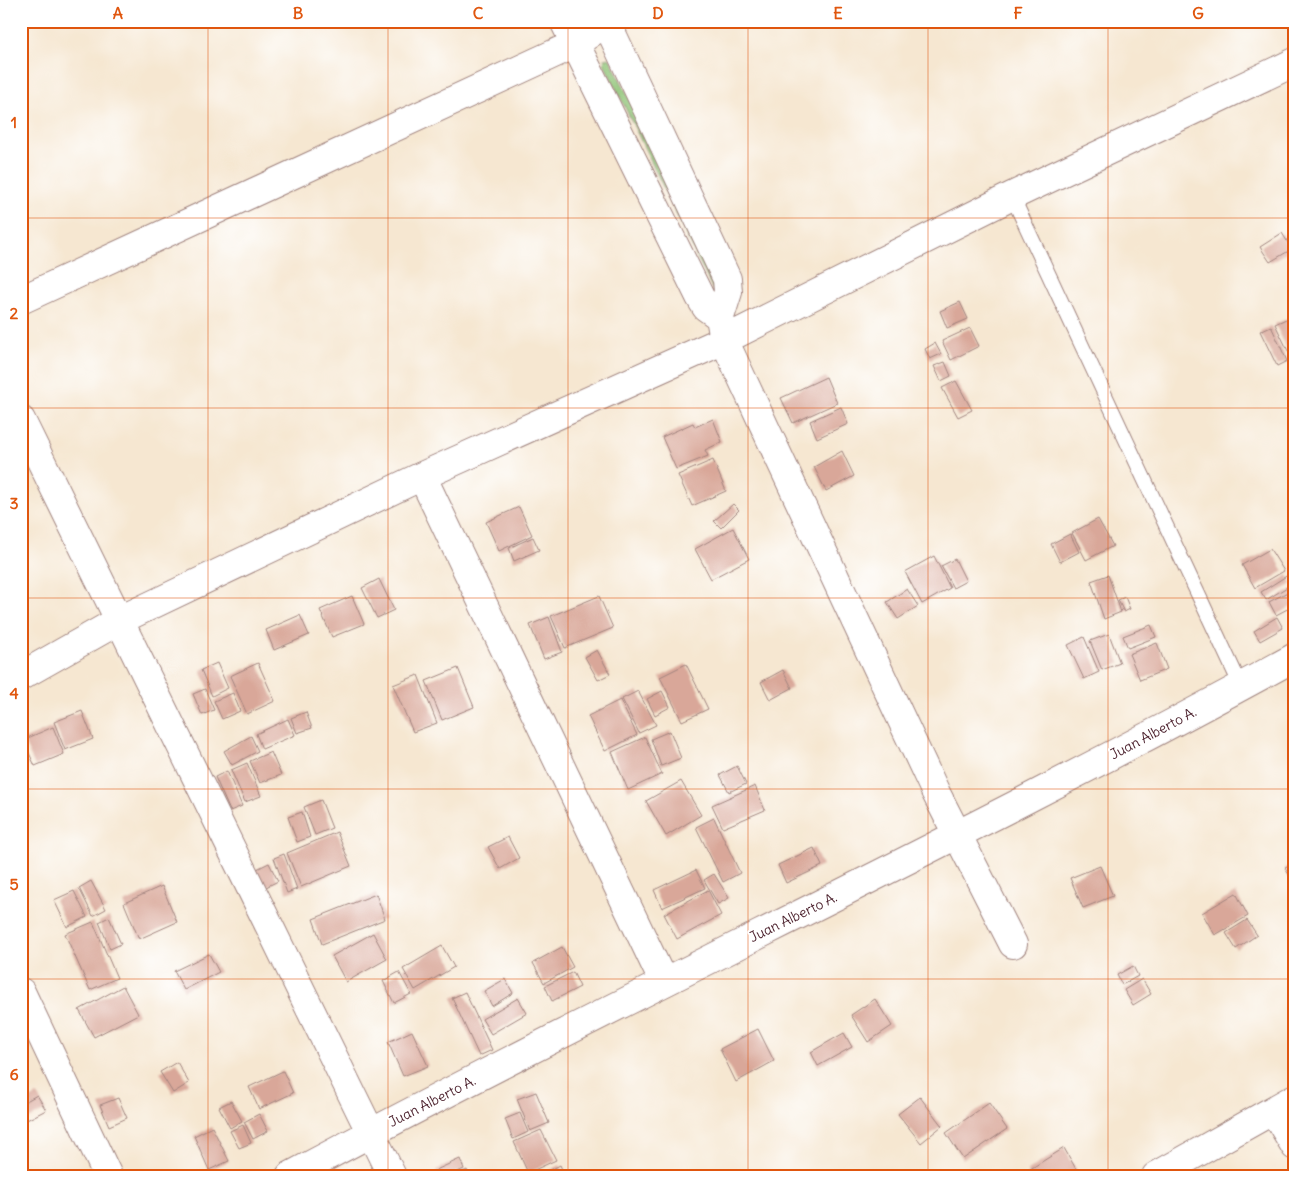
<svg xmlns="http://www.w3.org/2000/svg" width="1316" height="1197" font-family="Delius,sans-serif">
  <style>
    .green { fill: #8ec375; stroke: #6c7150 }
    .building { fill: #d9a799 }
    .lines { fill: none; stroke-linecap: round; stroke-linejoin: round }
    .lane-casing { stroke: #a0837e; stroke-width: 16 }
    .street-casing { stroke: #a0837e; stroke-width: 30 }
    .lane { stroke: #fff; stroke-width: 14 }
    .street { stroke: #fff; stroke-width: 28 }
    .grid { fill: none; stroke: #e0560e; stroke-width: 1; stroke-opacity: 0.55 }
    .labels { text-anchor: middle; stroke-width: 4; stroke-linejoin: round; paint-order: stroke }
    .street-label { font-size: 14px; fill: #4a1f2b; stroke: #fff }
    .neatline { fill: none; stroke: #e0560e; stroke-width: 2 }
    .grid-label { font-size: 16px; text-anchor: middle; font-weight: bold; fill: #e0560e }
  </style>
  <rect width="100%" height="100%" fill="#fff"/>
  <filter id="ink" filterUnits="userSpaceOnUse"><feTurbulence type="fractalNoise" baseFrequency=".02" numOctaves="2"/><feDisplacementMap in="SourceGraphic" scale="10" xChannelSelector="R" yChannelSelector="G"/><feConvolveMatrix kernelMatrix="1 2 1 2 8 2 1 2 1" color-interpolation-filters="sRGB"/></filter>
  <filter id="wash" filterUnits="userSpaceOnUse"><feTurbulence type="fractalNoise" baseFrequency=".0096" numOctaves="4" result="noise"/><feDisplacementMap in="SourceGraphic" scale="20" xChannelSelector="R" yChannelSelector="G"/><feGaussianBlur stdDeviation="1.12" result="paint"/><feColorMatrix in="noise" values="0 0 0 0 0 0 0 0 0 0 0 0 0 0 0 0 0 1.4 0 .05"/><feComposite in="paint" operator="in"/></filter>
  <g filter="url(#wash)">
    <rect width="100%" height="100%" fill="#f6e7d1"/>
    <path class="green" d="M 610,58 L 721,287 L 714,292 L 604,64 L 605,59 Z"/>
    <g id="blocks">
      <path class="building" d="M 1282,233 L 1292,249 L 1270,262 L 1260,247 Z
        M 960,302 L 968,319 L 947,328 L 940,311 Z
        M 1295,315 L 1295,353 L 1290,355 L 1275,324 Z
        M 1271,326 L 1287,361 L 1277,366 L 1260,331 Z
        M 970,328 L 979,346 L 951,360 L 942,341 Z
        M 935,343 L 941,354 L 930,359 L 925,349 Z
        M 945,362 L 951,376 L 941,381 L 934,366 Z
        M 826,377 L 837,403 L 793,423 L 781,398 Z
        M 956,381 L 972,410 L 958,417 L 942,388 Z
        M 841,407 L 848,424 L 817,438 L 810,421 Z
        M 713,419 L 722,442 L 705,450 L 708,456 L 676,469 L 662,437 L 693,423 L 695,427 Z
        M 842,451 L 854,476 L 826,491 L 814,467 Z
        M 713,460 L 726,491 L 692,506 L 678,475 Z
        M 733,504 L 739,510 L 721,528 L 714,521 Z
        M 519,507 L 532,535 L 499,551 L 486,522 Z
        M 1098,519 L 1113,546 L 1086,560 L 1072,533 Z
        M 733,528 L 749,559 L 711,579 L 695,549 Z
        M 1070,534 L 1079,552 L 1060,562 L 1051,544 Z
        M 533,537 L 539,550 L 514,561 L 509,548 Z
        M 1270,549 L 1284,571 L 1255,588 L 1242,565 Z
        M 934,556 L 950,588 L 922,604 L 905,572 Z
        M 955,559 L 966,581 L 953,588 L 941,566 Z
        M 1108,575 L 1121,612 L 1104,619 L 1091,581 Z
        M 1288,575 L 1292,584 L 1266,600 L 1261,592 Z
        M 379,579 L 394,610 L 377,618 L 362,588 Z
        M 1295,588 L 1295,605 L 1276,615 L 1269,602 Z
        M 907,589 L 918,606 L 898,619 L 887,602 Z
        M 352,596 L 364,624 L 332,637 L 320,610 Z
        M 599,596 L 613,628 L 565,648 L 551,616 Z
        M 1125,597 L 1130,609 L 1124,612 L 1118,600 Z
        M 300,615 L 309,635 L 274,650 L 266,630 Z
        M 549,617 L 562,652 L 544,659 L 530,625 Z
        M 1277,617 L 1283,628 L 1260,641 L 1254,631 Z
        M 1151,625 L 1156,637 L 1128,648 L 1123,636 Z
        M 1109,634 L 1120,663 L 1102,670 L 1090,641 Z
        M 1084,637 L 1099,672 L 1084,679 L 1068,645 Z
        M 1157,643 L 1167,669 L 1140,680 L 1129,654 Z
        M 597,650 L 610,674 L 598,680 L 585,657 Z
        M 217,663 L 228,688 L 212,696 L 201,670 Z
        M 258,663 L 275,701 L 247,714 L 230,676 Z
        M 686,664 L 708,709 L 682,721 L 660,677 Z
        M 458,668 L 474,707 L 442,720 L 426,681 Z
        M 783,670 L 792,688 L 770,700 L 761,682 Z
        M 418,675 L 437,723 L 413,732 L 393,685 Z
        M 205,689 L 214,710 L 202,715 L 193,694 Z
        M 638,691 L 656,725 L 639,733 L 622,699 Z
        M 662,691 L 670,707 L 655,715 L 647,699 Z
        M 233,693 L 240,711 L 222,719 L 214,701 Z
        M 620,700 L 637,735 L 605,751 L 588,716 Z
        M 82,711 L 93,739 L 65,750 L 54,722 Z
        M 306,712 L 312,728 L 297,733 L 291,718 Z
        M 288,719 L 295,735 L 262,749 L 256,734 Z
        M 53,727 L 64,754 L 35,766 L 23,740 Z
        M 670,731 L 681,758 L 661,766 L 651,739 Z
        M 251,736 L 258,751 L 232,765 L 224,751 Z
        M 645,737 L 662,774 L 628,790 L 612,752 Z
        M 271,752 L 281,775 L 260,783 L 250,761 Z
        M 247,763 L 261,796 L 245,802 L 231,770 Z
        M 737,766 L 746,784 L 729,792 L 720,775 Z
        M 227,771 L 242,806 L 230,811 L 215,777 Z
        M 681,781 L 701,815 L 666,836 L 646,801 Z
        M 755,786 L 765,810 L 723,828 L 712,805 Z
        M 321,800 L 332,828 L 315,835 L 304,807 Z
        M 302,812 L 310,837 L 297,842 L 288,817 Z
        M 714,818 L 740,873 L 723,882 L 696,827 Z
        M 337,832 L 351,866 L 301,887 L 287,853 Z
        M 508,837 L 519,858 L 500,869 L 488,847 Z
        M 814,848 L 822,866 L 786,883 L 778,865 Z
        M 284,854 L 297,889 L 287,893 L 274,858 Z
        M 269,863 L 278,881 L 260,890 L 251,872 Z
        M 1295,863 L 1295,884 L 1294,884 L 1285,868 Z
        M 1100,866 L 1113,896 L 1083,908 L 1070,878 Z
        M 696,870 L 705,888 L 662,908 L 654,890 Z
        M 714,874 L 729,898 L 718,904 L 704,880 Z
        M 91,881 L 106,909 L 93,916 L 79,888 Z
        M 162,886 L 177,922 L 139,939 L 124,903 Z
        M 708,890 L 721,915 L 677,939 L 664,914 Z
        M 74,891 L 87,917 L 67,927 L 54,900 Z
        M 1236,893 L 1248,916 L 1215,935 L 1202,913 Z
        M 376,894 L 385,919 L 322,944 L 313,919 Z
        M 109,917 L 121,944 L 110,949 L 99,922 Z
        M 1247,920 L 1257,935 L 1236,949 L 1226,933 Z
        M 93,922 L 117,978 L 90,990 L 65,934 Z
        M 373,933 L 387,959 L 346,982 L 332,956 Z
        M 442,946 L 454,967 L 415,990 L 403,969 Z
        M 562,947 L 573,967 L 544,983 L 533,963 Z
        M 209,954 L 219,972 L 184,990 L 174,971 Z
        M 1133,966 L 1138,976 L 1122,985 L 1117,975 Z
        M 399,972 L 411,994 L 394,1003 L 383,981 Z
        M 573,972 L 580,987 L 552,1001 L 545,986 Z
        M 505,979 L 513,993 L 492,1006 L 484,991 Z
        M 1142,979 L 1151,994 L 1133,1005 L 1124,990 Z
        M 123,986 L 138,1014 L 94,1037 L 79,1010 Z
        M 465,992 L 492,1050 L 479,1056 L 452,998 Z
        M 518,998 L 527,1013 L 491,1034 L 482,1019 Z
        M 875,999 L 892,1026 L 868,1042 L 851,1015 Z
        M 758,1029 L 774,1061 L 736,1082 L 720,1049 Z
        M 412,1031 L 428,1066 L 403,1076 L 388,1042 Z
        M 844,1033 L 852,1047 L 818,1066 L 811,1052 Z
        M 177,1062 L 189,1083 L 173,1093 L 160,1072 Z
        M 283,1071 L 293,1093 L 259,1109 L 249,1087 Z
        M 536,1092 L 549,1123 L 530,1131 L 517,1099 Z
        M 37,1095 L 46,1110 L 21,1123 L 21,1104 Z
        M 920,1097 L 942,1126 L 921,1143 L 898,1114 Z
        M 118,1098 L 127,1118 L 109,1126 L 100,1105 Z
        M 231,1101 L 242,1121 L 230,1128 L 219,1107 Z
        M 989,1103 L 1007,1129 L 963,1159 L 946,1133 Z
        M 520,1113 L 528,1132 L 513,1139 L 505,1119 Z
        M 259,1114 L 268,1131 L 253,1139 L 244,1122 Z
        M 243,1125 L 251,1143 L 239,1148 L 230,1131 Z
        M 212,1127 L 229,1161 L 209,1170 L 194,1136 Z
        M 541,1130 L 556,1160 L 528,1173 L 514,1142 Z
        M 1064,1148 L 1080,1176 L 1030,1176 L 1027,1171 Z
        M 460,1159 L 464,1169 L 449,1176 L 439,1176 L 436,1170 Z
        M 560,1165 L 565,1176 L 539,1176 Z
        M 467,1170 L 469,1176 L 454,1176 Z"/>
    </g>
  </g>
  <g filter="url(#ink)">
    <use href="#blocks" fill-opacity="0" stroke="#a0837e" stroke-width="1"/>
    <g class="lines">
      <defs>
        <path id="lane" d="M 1012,196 L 1241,686"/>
        <path id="street" d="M 564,21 L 700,297 L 706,307 L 720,317
          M 606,21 L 727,279 L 728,292 L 720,317 L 724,340 L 936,793 L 1013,944
          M 21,300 L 575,44 L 608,21
          M 21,420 L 392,1176
          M 422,476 L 663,981
          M 21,676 L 118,621 L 422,476 L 724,340 L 1012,196 L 1295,62
          M 21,992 L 108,1176
          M 1274,1111 L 1295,1146
          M 290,1176 C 622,997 964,839 1295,657
          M 1156,1176 L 1295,1098"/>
      </defs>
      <use href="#lane" class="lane-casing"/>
      <use href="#street" class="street-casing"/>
      <use href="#lane" class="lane"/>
      <use href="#street" class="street"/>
    </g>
  </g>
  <path class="grid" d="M 208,21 L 208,1176M 388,21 L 388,1176M 568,21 L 568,1176M 748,21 L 748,1176M 928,21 L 928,1176M 1108,21 L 1108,1176M 21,218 L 1295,218M 21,408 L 1295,408M 21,598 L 1295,598M 21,789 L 1295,789M 21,979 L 1295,979"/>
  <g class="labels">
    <g class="street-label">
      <text transform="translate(1153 733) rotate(-28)" y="5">Juan Alberto A.</text>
      <text transform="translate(793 917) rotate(-26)" y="5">Juan Alberto A.</text>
      <text transform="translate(432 1101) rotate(-27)" y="5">Juan Alberto A.</text>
    </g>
  </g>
  <rect width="1316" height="1197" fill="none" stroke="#fff" stroke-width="55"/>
  <rect x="28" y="28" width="1260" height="1142" class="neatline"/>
  <g class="grid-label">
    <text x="118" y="19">A</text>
    <text x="298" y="19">B</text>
    <text x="478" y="19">C</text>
    <text x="658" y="19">D</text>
    <text x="838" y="19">E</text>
    <text x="1018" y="19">F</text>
    <text x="1198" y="19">G</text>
    <text x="14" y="128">1</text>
    <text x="14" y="319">2</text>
    <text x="14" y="509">3</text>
    <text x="14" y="699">4</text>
    <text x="14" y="890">5</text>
    <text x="14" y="1080">6</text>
  </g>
</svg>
